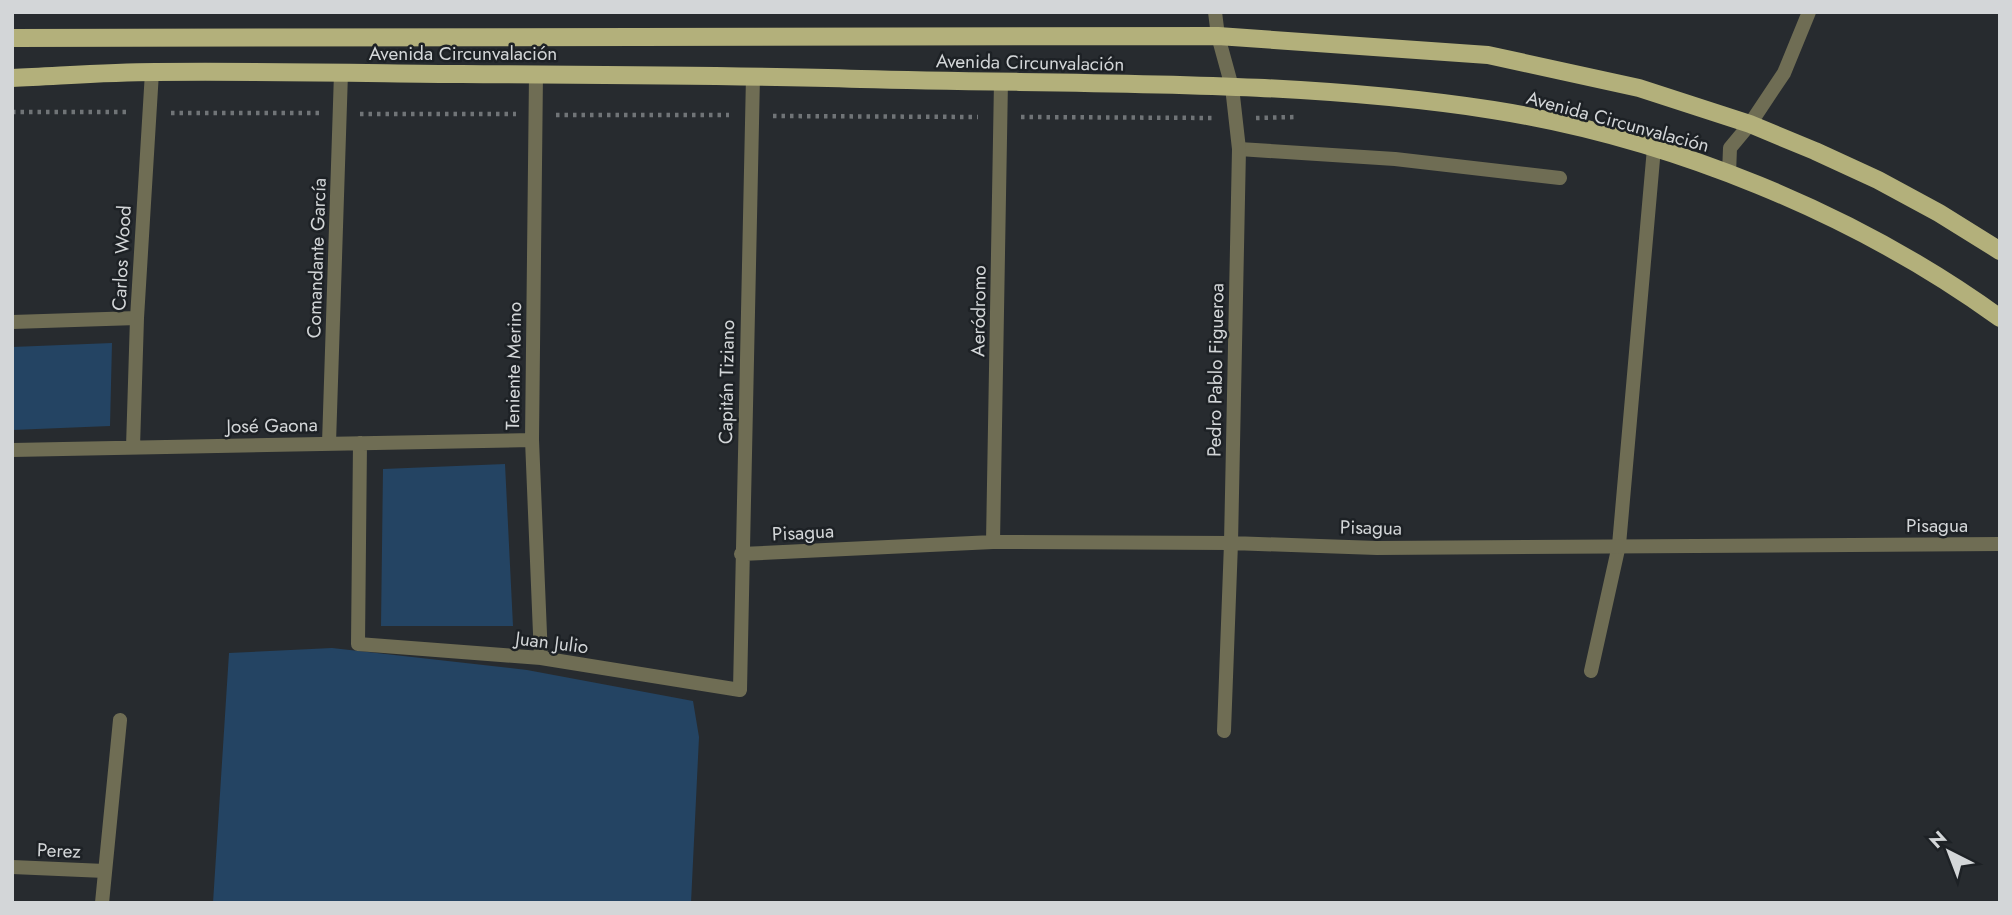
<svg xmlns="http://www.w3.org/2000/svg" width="2012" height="915" font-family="Jost,sans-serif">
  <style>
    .green { fill: #244463 }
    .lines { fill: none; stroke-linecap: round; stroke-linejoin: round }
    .path { stroke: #707477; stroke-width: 4.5; stroke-dasharray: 3.5 5; stroke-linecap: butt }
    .service { stroke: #6f6d54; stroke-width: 14 }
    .minor { stroke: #6f6d54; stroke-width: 14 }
    .primary { stroke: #b3b07b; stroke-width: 18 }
    .labels { text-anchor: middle; stroke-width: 5; stroke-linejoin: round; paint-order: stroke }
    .street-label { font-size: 19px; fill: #d3d6d8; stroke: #1d2125 }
  </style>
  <rect width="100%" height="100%" fill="#272b2f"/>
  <path class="green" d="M 112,343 L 110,426 L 12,430 L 12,347 Z
    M 505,464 L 513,626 L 381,626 L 383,469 Z
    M 332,648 L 527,670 L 693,701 L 699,737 L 691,903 L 213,903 L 229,653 Z"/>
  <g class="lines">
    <path class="path" d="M 12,112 L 127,112
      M 171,113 L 320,113
      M 360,114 L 516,114
      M 556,115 L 729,115
      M 773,116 L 978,117
      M 1021,117 L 1216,118
      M 1256,118 L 1296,117"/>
    <path class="service" d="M 1239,149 L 1395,159 L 1560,178
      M 1591,671 L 1619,545 L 1654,148"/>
    <path class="minor" d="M 1215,12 L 1218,36 L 1232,87 L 1239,149 L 1231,543 L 1224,731
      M 536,74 L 532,440 L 541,658
      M 1729,174 L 1730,148 L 1750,124 L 1784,73 L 1809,12
      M 12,322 L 137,318
      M 329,443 L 341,73
      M 360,443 L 358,644 L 541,658 L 740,690 L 753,76
      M 133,447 L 137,318 L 152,72
      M 12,450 L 532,440
      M 993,542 L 1001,81
      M 741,554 L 993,542 L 1231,543 L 1377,548 L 2000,544
      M 12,867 L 105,871
      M 102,903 L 120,720"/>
    <path class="primary" d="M 12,38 L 1218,36 L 1488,55 L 1639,88 L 1750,124 L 1815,151 L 1878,180 L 1939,213 L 2000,251
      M 12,78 C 60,76 108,72 155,72 C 257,71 360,73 462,74 C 595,75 728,75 861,79 C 1071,85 1285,78 1493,110 C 1670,138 1855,213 2000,318"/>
  </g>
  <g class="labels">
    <g class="street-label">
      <text x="463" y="60">Avenida Circunvalación</text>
      <text transform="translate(1030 62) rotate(1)" y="7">Avenida Circunvalación</text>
      <text transform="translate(1618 121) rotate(15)" y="7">Avenida Circunvalación</text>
      <text transform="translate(121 258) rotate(-87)" y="7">Carlos Wood</text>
      <text transform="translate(316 258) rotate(-88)" y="7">Comandante García</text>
      <text transform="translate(978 311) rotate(-89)" y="7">Aeródromo</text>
      <text transform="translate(513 366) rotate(-89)" y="7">Teniente Merino</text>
      <text transform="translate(1215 370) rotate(-89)" y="7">Pedro Pablo Figueroa</text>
      <text transform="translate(726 382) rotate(-89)" y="7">Capitán Tiziano</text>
      <text transform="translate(272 425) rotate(-1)" y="7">José Gaona</text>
      <text x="1937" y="532">Pisagua</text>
      <text transform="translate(1371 527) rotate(1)" y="7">Pisagua</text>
      <text transform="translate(803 532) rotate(-3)" y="7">Pisagua</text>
      <text transform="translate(552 642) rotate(7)" y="7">Juan Julio</text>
      <text transform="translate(59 850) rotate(2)" y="7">Perez</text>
    </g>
  </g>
  <rect width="2012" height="915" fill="none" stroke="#d3d6d8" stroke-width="28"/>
  <g transform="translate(1949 852) rotate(318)" stroke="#1d2125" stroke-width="5" paint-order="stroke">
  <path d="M0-5L12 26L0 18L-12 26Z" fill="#d3d6d8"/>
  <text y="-10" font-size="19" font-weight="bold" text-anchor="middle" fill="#d3d6d8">N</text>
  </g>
</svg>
